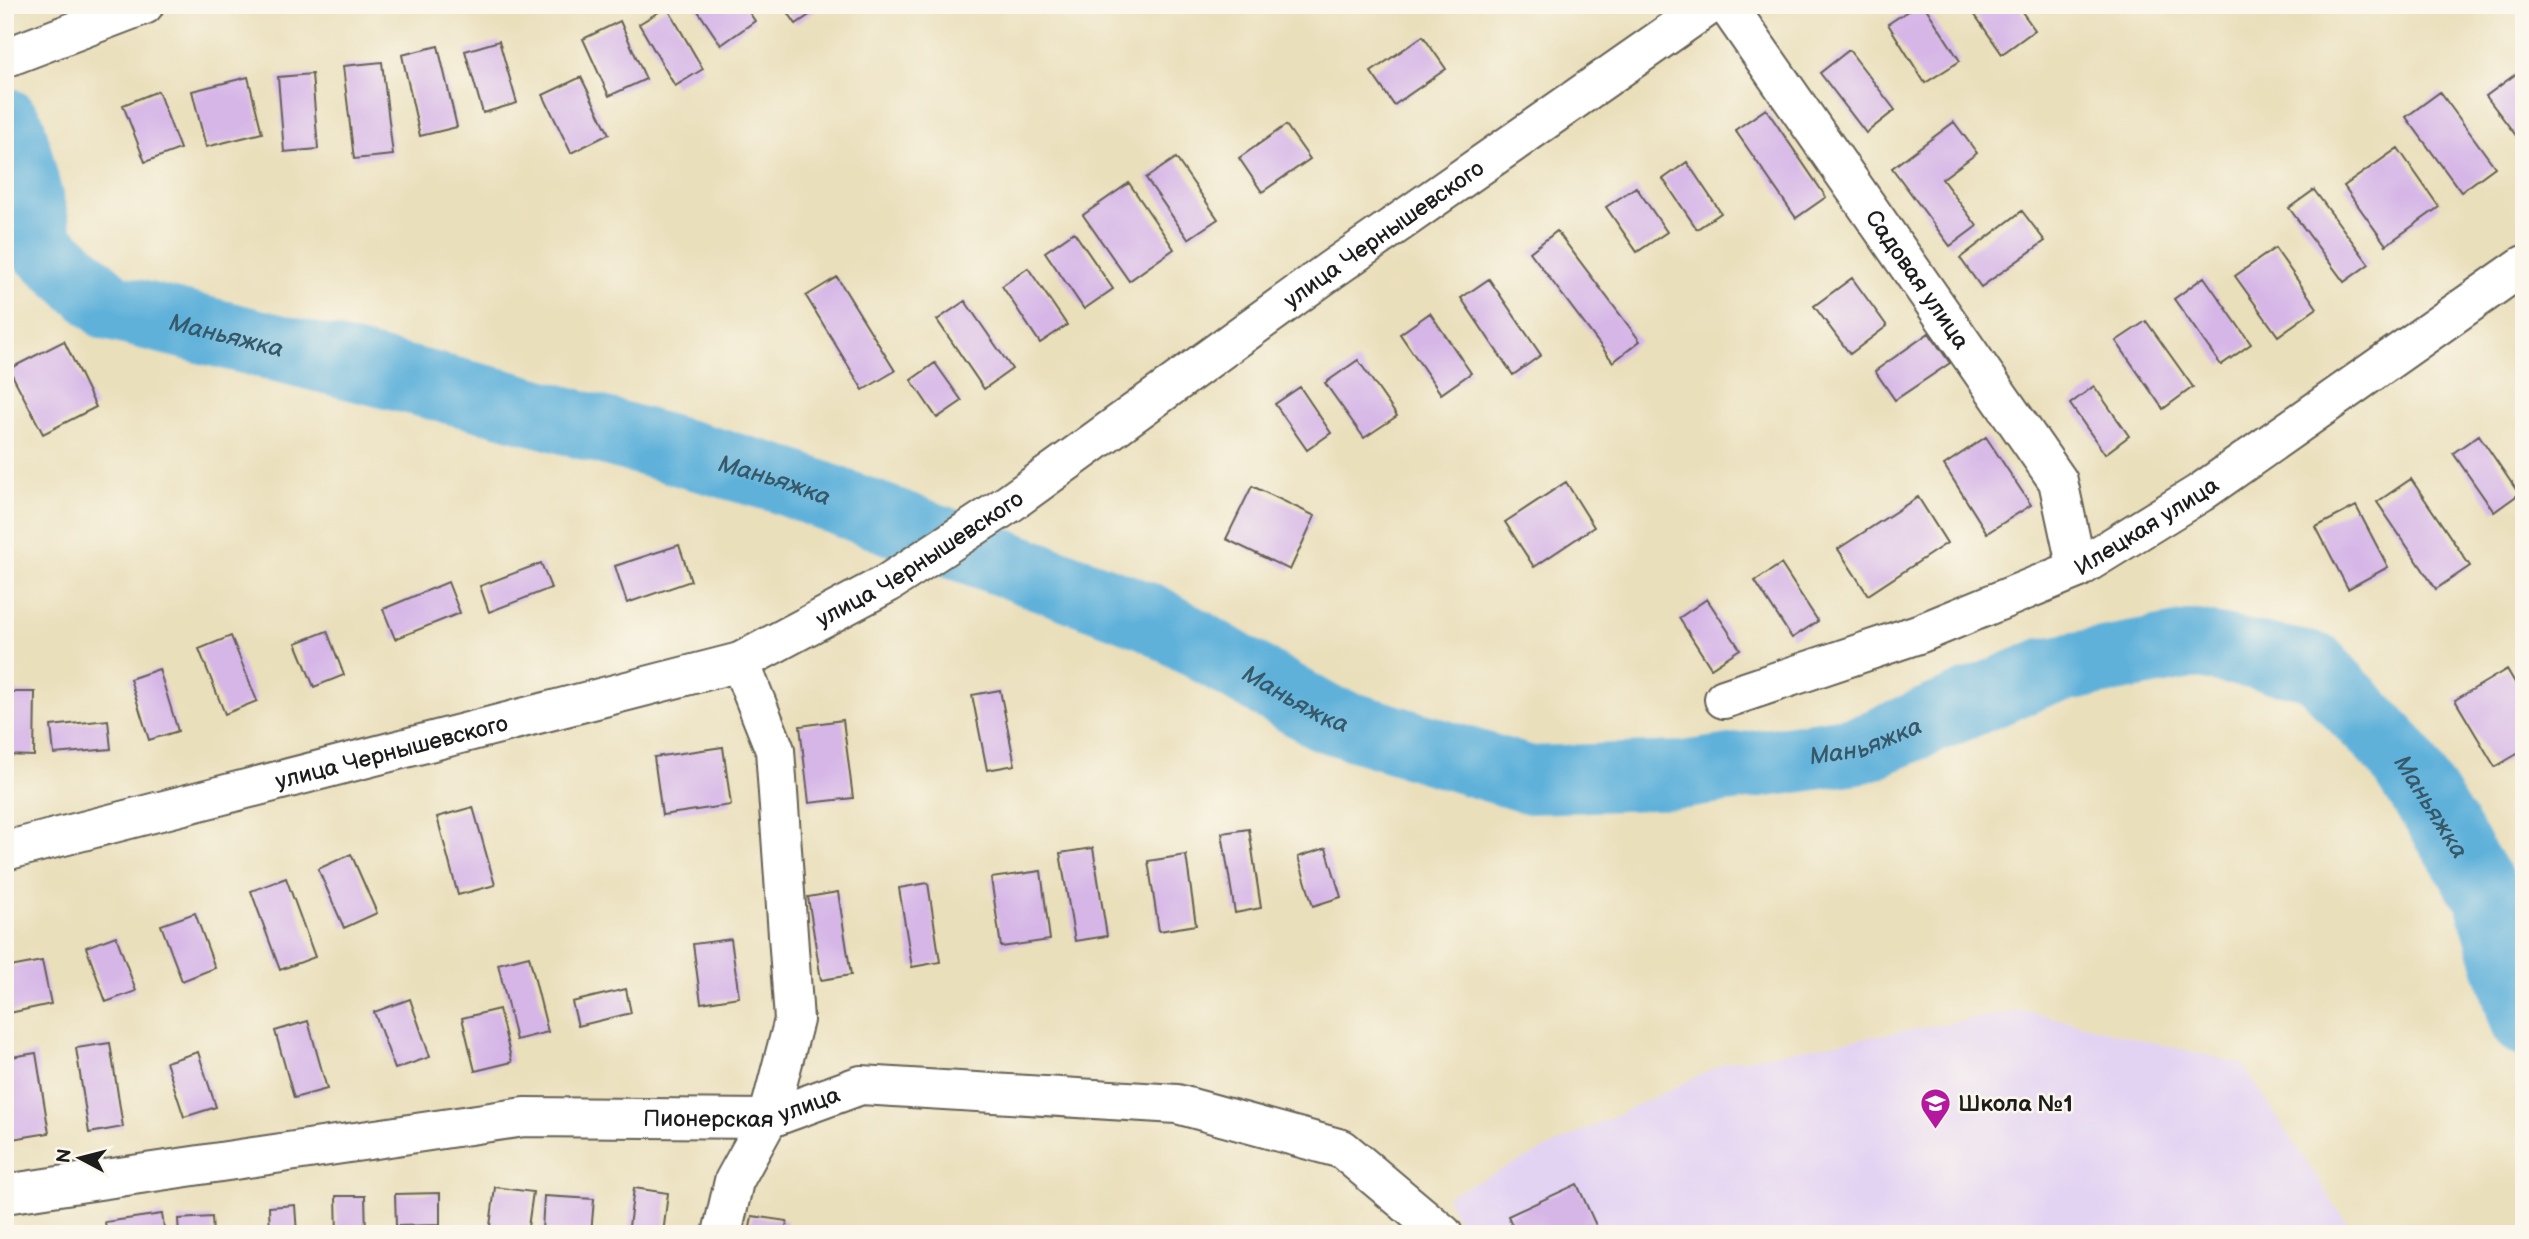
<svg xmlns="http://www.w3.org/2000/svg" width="2529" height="1239" font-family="'Balsamiq Sans',sans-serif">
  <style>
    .built { fill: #e3d3f3 }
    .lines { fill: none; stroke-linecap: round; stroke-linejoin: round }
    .river { stroke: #5fb1da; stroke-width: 68 }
    .building { fill: #d6b6e7 }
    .minor-casing { stroke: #646054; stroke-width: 42 }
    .tertiary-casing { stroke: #646054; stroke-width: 42 }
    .secondary-casing { stroke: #646054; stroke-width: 42 }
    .minor { stroke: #fff; stroke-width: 38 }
    .tertiary { stroke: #fff; stroke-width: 38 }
    .secondary { stroke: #fff; stroke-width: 38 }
    .labels { text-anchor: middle; stroke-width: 5; stroke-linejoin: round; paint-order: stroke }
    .street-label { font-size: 23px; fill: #1c1c1c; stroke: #fbf7ec }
    .poi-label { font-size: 23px; font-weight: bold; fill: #1c1c1c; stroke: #fbf7ec; text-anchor: start }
    .water-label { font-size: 24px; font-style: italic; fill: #375868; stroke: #fbf7ec }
  </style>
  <rect width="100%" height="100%" fill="#fbf7ec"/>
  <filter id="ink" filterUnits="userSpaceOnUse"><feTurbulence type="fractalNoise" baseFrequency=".0143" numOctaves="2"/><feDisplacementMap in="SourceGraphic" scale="14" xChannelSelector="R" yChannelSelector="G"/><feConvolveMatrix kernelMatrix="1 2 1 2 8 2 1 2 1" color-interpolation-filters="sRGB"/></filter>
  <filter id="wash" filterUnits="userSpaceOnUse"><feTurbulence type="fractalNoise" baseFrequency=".00686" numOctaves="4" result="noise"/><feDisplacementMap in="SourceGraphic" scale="28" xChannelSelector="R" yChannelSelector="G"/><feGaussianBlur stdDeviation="1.57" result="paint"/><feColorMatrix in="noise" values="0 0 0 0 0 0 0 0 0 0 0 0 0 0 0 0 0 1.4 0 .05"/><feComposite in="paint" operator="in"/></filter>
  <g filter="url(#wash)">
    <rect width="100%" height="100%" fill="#eadfbb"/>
    <path class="built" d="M 2022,1010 L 2242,1064 L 2354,1234 L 1464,1234 L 1447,1196 L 1728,1062 Z"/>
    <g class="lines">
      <path class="river" id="s1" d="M 5,121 L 12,130 L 41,246 L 110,307 L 499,402 L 778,479 L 1152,618 L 1325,718 L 1530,780 L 1684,775 L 1862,749 L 2044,672 L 2195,644 L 2316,667 L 2398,754 L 2488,897 L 2524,1022"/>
    </g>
    <g id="blocks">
      <path class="building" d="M 694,5 L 744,5 L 755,21 L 721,45 Z
        M 783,5 L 824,5 L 796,24 Z
        M 1917,5 L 1924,5 L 1960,61 L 1925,83 L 1888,24 Z
        M 1968,5 L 2017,5 L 2035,30 L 2002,54 Z
        M 667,7 L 703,69 L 675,86 L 639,24 Z
        M 620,21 L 646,79 L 609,96 L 583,39 Z
        M 1423,36 L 1446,69 L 1394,105 L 1371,72 Z
        M 499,41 L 517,103 L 483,113 L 465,51 Z
        M 438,46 L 457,127 L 420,136 L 402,55 Z
        M 1849,50 L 1895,110 L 1866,133 L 1820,73 Z
        M 382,62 L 393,155 L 354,159 L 343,66 Z
        M 2524,68 L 2524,146 L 2486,96 Z
        M 312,74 L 318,149 L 284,152 L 278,77 Z
        M 248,77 L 262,133 L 206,147 L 192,91 Z
        M 581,77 L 609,134 L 571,153 L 543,95 Z
        M 158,91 L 180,149 L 145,162 L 123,105 Z
        M 2440,92 L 2495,167 L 2461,192 L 2406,117 Z
        M 1766,109 L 1826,197 L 1796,218 L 1735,130 Z
        M 1954,122 L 1977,153 L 1942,179 L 1977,226 L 1950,246 L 1892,168 Z
        M 1286,125 L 1310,159 L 1262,192 L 1239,158 Z
        M 2398,148 L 2439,207 L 2386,245 L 2344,186 Z
        M 1176,158 L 1218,219 L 1188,239 L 1146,178 Z
        M 1687,162 L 1721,213 L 1697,229 L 1663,179 Z
        M 1129,183 L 1174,249 L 1129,281 L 1083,215 Z
        M 1636,187 L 1667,232 L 1637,252 L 1606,207 Z
        M 2314,190 L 2369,264 L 2344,282 L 2289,208 Z
        M 2022,211 L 2045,241 L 1981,287 L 1960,258 Z
        M 1557,231 L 1640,341 L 1613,362 L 1530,252 Z
        M 1074,232 L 1113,289 L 1084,309 L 1045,252 Z
        M 2275,248 L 2317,308 L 2278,336 L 2235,276 Z
        M 1028,268 L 1067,325 L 1040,343 L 1002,286 Z
        M 837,277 L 895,371 L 863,390 L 806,296 Z
        M 2204,277 L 2251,344 L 2221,365 L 2174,299 Z
        M 1852,278 L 1887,326 L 1850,354 L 1814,306 Z
        M 1489,279 L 1541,355 L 1513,375 L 1461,298 Z
        M 965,301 L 1012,369 L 984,389 L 937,320 Z
        M 1430,313 L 1471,373 L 1441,394 L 1400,334 Z
        M 2146,321 L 2193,387 L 2163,409 L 2116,341 Z
        M 1929,333 L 1950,363 L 1895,400 L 1875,371 Z
        M 64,341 L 96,407 L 43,434 L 9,369 Z
        M 1358,360 L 1397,416 L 1364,438 L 1325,383 Z
        M 935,363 L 962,401 L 937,418 L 911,380 Z
        M 2094,386 L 2129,436 L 2105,454 L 2070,404 Z
        M 1300,387 L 1331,433 L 1307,450 L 1275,404 Z
        M 2479,435 L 2519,494 L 2494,512 L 2453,453 Z
        M 1986,437 L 2031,505 L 1987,533 L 1944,465 Z
        M 2411,479 L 2470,566 L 2436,589 L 2377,502 Z
        M 1566,482 L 1594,527 L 1534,567 L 1505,522 Z
        M 1252,486 L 1315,516 L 1290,570 L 1226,539 Z
        M 1918,497 L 1947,543 L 1868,595 L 1838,549 Z
        M 2356,506 L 2388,567 L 2348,589 L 2316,527 Z
        M 679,545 L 691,581 L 627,603 L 615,566 Z
        M 541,563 L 551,588 L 489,612 L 480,586 Z
        M 1781,564 L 1818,621 L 1792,638 L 1755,581 Z
        M 448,582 L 460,613 L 395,639 L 383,609 Z
        M 1707,599 L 1740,649 L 1711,668 L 1679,618 Z
        M 327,631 L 344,675 L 314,687 L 296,643 Z
        M 231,636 L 257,701 L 225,714 L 199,649 Z
        M 159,669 L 178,731 L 149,740 L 130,679 Z
        M 2507,669 L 2524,698 L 2524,750 L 2495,767 L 2455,700 Z
        M 1000,690 L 1015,765 L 987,770 L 972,695 Z
        M 5,692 L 35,692 L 34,756 L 5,755 Z
        M 108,720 L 111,749 L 54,754 L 51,726 Z
        M 843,720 L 853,798 L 809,803 L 800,726 Z
        M 723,747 L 731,805 L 662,815 L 654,757 Z
        M 473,807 L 495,885 L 458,895 L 437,817 Z
        M 1249,829 L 1261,908 L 1235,913 L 1222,833 Z
        M 1093,848 L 1107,936 L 1075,941 L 1060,853 Z
        M 1326,848 L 1341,897 L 1313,906 L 1298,857 Z
        M 351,854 L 377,913 L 344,928 L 318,869 Z
        M 1186,855 L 1196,925 L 1159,931 L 1148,861 Z
        M 1041,871 L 1050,940 L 1001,947 L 991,878 Z
        M 286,878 L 315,957 L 280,970 L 251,891 Z
        M 928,883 L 940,962 L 912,967 L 899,888 Z
        M 838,892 L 851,975 L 821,980 L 808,897 Z
        M 195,913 L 215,968 L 182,981 L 161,925 Z
        M 116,936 L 136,991 L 106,1002 L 86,947 Z
        M 731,939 L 739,997 L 701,1003 L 693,944 Z
        M 529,956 L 548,1032 L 516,1040 L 498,964 Z
        M 42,961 L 51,1004 L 5,1014 L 5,968 Z
        M 626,989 L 631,1013 L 578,1026 L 572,1002 Z
        M 410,999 L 430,1057 L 395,1069 L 374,1012 Z
        M 499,1009 L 512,1062 L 475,1071 L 462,1018 Z
        M 308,1021 L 327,1089 L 294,1098 L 275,1031 Z
        M 110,1043 L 123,1127 L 89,1133 L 76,1048 Z
        M 198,1052 L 216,1107 L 184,1117 L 166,1062 Z
        M 36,1053 L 49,1133 L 12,1139 L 5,1098 L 5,1058 Z
        M 1577,1184 L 1600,1234 L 1516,1234 L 1508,1216 Z
        M 495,1187 L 533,1192 L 527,1234 L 489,1234 Z
        M 634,1188 L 668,1193 L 663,1234 L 628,1234 Z
        M 440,1193 L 440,1225 L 396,1226 L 395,1194 Z
        M 336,1196 L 365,1196 L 366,1234 L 337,1234 Z
        M 544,1196 L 594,1199 L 591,1234 L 542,1230 Z
        M 295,1205 L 297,1234 L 270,1234 L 269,1207 Z
        M 162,1214 L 165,1234 L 107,1234 L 105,1222 Z
        M 752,1216 L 787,1221 L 785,1234 L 749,1234 Z
        M 212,1217 L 213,1234 L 179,1234 L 178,1219 Z"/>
    </g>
  </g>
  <g filter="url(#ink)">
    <use href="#blocks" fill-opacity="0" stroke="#646054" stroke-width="2"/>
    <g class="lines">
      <defs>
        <g id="minor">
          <path id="s2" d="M 1727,5 L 2058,481 L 2077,569"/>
          <path id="s3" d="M 1724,699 L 1921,633 L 2077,569 L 2200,493 L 2524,265"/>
          <path id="s4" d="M 5,1194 L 524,1117 L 768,1119 L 861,1085 L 1177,1104 L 1342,1149 L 1443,1234"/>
          <path d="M 722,1234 L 734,1181 L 768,1119 L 794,1020 L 775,750 L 740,662"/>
        </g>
        <g id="tertiary">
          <path id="s5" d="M 5,851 L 740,662 L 888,583 L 1010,503 L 1331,270 L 1710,5"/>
        </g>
        <path id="secondary" d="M 5,58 L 144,5"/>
      </defs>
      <use href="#minor" class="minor-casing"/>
      <use href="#tertiary" class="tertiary-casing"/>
      <use href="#secondary" class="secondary-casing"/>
      <use href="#minor" class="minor"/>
      <use href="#tertiary" class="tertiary"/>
      <use href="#secondary" class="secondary"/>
    </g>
  </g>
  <defs>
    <symbol id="school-pin" viewBox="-11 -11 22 30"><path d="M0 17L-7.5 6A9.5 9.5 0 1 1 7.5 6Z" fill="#b5179e" stroke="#fbf7ec"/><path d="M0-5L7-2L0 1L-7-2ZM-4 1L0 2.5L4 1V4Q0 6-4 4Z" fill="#fff"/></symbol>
  </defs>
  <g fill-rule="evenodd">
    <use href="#school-pin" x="1918" y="1086" width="35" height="47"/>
  </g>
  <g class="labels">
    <g class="street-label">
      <text dy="8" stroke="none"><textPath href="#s5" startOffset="1533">улица Чернышевского</textPath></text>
      <text dy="8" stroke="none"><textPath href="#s2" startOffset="334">Садовая улица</textPath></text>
      <text dy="8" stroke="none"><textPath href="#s3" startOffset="458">Илецкая улица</textPath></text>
      <text dy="8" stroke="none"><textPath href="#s5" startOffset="966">улица Чернышевского</textPath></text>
      <text dy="8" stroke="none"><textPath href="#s5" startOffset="399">улица Чернышевского</textPath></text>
      <text dy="8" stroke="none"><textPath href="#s4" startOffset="744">Пионерская улица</textPath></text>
    </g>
    <g class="poi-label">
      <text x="1958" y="1111">Школа №1</text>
    </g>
    <g class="water-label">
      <text dy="8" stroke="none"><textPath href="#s1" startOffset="343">Маньяжка</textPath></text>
      <text dy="8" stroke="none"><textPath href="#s1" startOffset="910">Маньяжка</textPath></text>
      <text dy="8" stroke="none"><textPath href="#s1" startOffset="1477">Маньяжка</textPath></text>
      <text dy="8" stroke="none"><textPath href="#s1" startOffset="2065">Маньяжка</textPath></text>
      <text dy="8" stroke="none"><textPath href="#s1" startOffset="2716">Маньяжка</textPath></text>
    </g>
  </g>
  <rect width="2529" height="1239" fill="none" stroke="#fbf7ec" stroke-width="28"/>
  <g transform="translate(80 1158) rotate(277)" stroke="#fbf7ec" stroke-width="5" paint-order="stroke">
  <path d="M0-5L12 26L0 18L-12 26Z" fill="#1c1c1c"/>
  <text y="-10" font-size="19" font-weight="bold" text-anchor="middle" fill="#1c1c1c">N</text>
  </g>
</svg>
